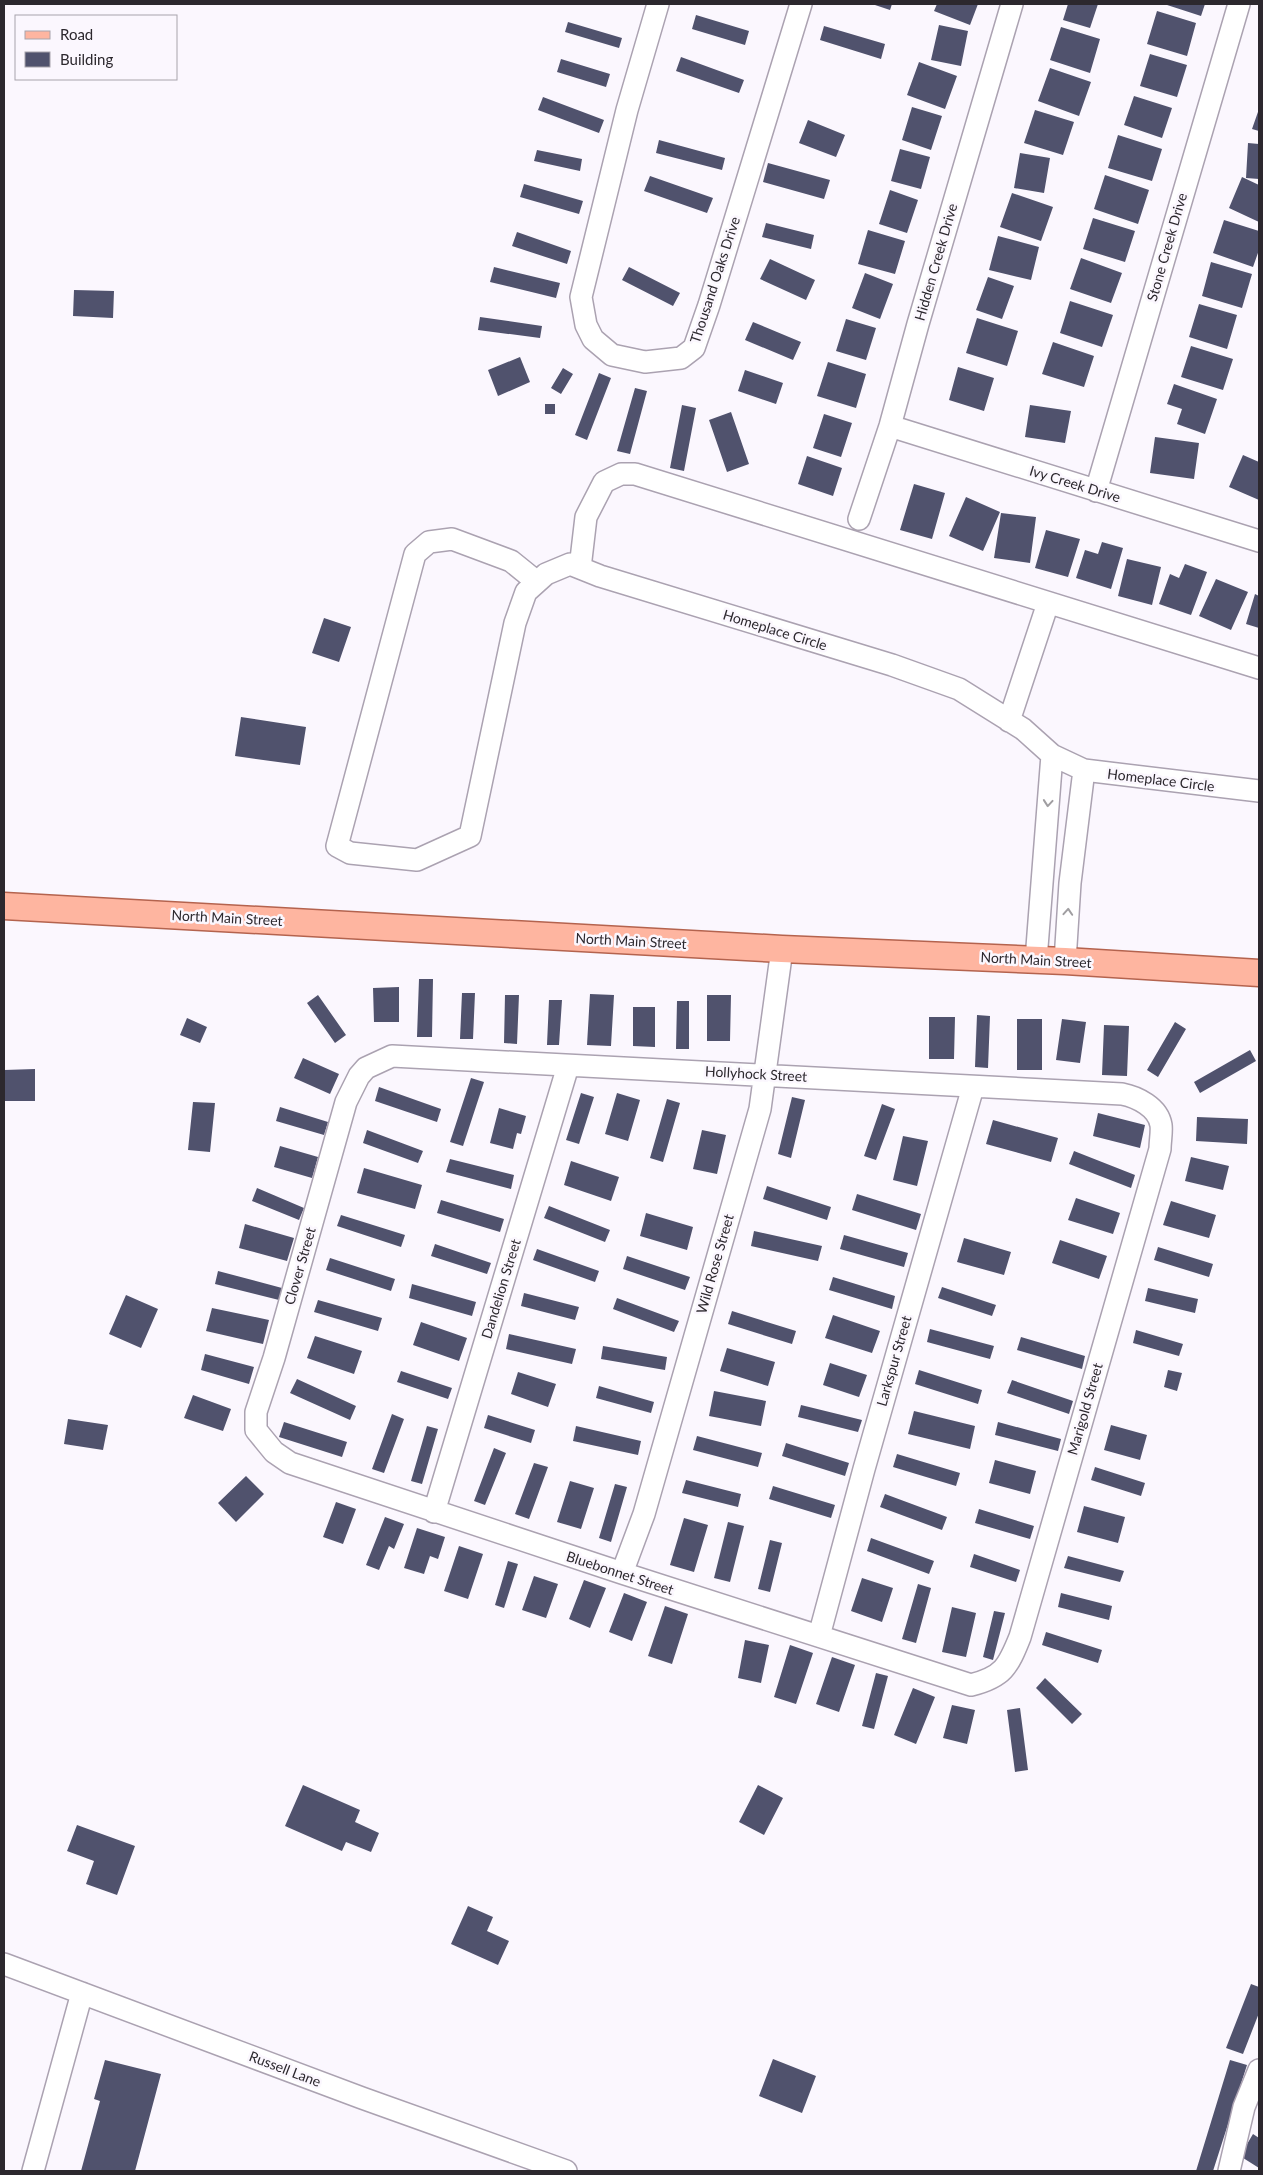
<svg xmlns="http://www.w3.org/2000/svg" width="1263" height="2175" font-family="Lato,sans-serif">
  <style>
    .building { fill: #50526d }
    .lines { fill: none; stroke-linecap: round; stroke-linejoin: round }
    .minor-casing { stroke: #aba2b1; stroke-width: 24 }
    .major-casing { stroke: #b4634e; stroke-width: 29 }
    .minor { stroke: #fff; stroke-width: 21 }
    .major { stroke: #feb5a0; stroke-width: 26 }
    .oneway { stroke: #a09ea1 }
    .labels { text-anchor: middle; stroke-width: 5; stroke-linejoin: round; paint-order: stroke }
    .street-label { font-size: 14px; fill: #2c282e; stroke: #fbf7fe }
  </style>
  <rect width="100%" height="100%" fill="#fbf7fe"/>
  <path class="building" d="M 872,4 L 892,4 L 890,10 Z
    M 937,4 L 978,4 L 970,25 L 934,11 Z
    M 1068,4 L 1098,4 L 1090,28 L 1063,20 Z
    M 1164,4 L 1205,4 L 1201,16 Z
    M 1157,11 L 1196,23 L 1187,56 L 1147,44 Z
    M 696,15 L 749,31 L 745,45 L 692,29 Z
    M 568,22 L 622,38 L 619,48 L 565,32 Z
    M 939,25 L 968,31 L 961,66 L 931,60 Z
    M 824,26 L 885,44 L 881,59 L 820,40 Z
    M 1061,27 L 1100,39 L 1090,73 L 1050,60 Z
    M 1150,54 L 1187,65 L 1177,97 L 1140,86 Z
    M 681,57 L 744,80 L 739,93 L 676,71 Z
    M 561,59 L 610,74 L 606,87 L 557,72 Z
    M 919,62 L 957,76 L 945,109 L 907,95 Z
    M 1050,68 L 1091,82 L 1079,116 L 1038,101 Z
    M 1134,96 L 1172,108 L 1162,138 L 1124,125 Z
    M 543,97 L 604,120 L 599,133 L 538,110 Z
    M 912,107 L 942,116 L 931,150 L 902,140 Z
    M 1259,109 L 1259,131 L 1252,129 Z
    M 1035,110 L 1074,122 L 1063,155 L 1024,143 Z
    M 808,120 L 845,135 L 836,157 L 799,143 Z
    M 1118,135 L 1162,149 L 1152,181 L 1108,168 Z
    M 659,140 L 725,158 L 722,170 L 656,153 Z
    M 1248,143 L 1259,144 L 1259,179 L 1246,178 Z
    M 900,149 L 930,157 L 921,189 L 891,181 Z
    M 537,150 L 582,159 L 580,171 L 534,161 Z
    M 1020,153 L 1050,158 L 1044,193 L 1014,188 Z
    M 768,163 L 830,180 L 824,199 L 763,182 Z
    M 1105,175 L 1149,190 L 1138,224 L 1094,209 Z
    M 650,176 L 713,198 L 707,213 L 644,191 Z
    M 1242,177 L 1259,185 L 1259,222 L 1229,208 Z
    M 524,184 L 583,201 L 579,214 L 520,197 Z
    M 890,190 L 918,200 L 907,233 L 879,224 Z
    M 1012,193 L 1053,207 L 1041,241 L 1000,227 Z
    M 1093,218 L 1135,231 L 1125,262 L 1083,249 Z
    M 1224,220 L 1259,231 L 1259,250 L 1253,267 L 1213,253 Z
    M 766,223 L 814,235 L 811,249 L 762,237 Z
    M 868,230 L 905,241 L 895,274 L 858,264 Z
    M 517,232 L 571,251 L 567,264 L 512,246 Z
    M 998,236 L 1039,247 L 1031,280 L 989,270 Z
    M 1081,258 L 1122,273 L 1111,303 L 1070,289 Z
    M 770,259 L 815,280 L 806,300 L 760,279 Z
    M 1211,262 L 1252,274 L 1242,308 L 1202,296 Z
    M 494,267 L 560,283 L 556,298 L 490,282 Z
    M 629,267 L 680,293 L 673,306 L 622,280 Z
    M 865,273 L 893,284 L 880,319 L 852,308 Z
    M 988,277 L 1014,286 L 1002,319 L 976,310 Z
    M 74,290 L 114,291 L 113,318 L 73,316 Z
    M 1070,301 L 1113,315 L 1102,347 L 1060,333 Z
    M 1199,304 L 1237,315 L 1227,349 L 1189,337 Z
    M 480,317 L 542,326 L 540,338 L 478,330 Z
    M 977,318 L 1018,331 L 1007,366 L 966,353 Z
    M 846,319 L 876,328 L 866,360 L 836,351 Z
    M 753,322 L 801,342 L 793,360 L 745,340 Z
    M 1053,342 L 1094,356 L 1084,387 L 1042,374 Z
    M 1191,346 L 1233,359 L 1223,390 L 1181,377 Z
    M 520,357 L 530,382 L 498,396 L 488,370 Z
    M 828,362 L 866,374 L 856,408 L 817,396 Z
    M 958,367 L 994,378 L 984,411 L 949,400 Z
    M 563,368 L 573,374 L 561,394 L 551,388 Z
    M 745,370 L 783,383 L 776,404 L 738,391 Z
    M 599,373 L 611,378 L 587,440 L 575,435 Z
    M 1174,384 L 1217,399 L 1205,434 L 1177,424 L 1182,409 L 1167,404 Z
    M 635,388 L 647,391 L 630,454 L 617,451 Z
    M 545,404 L 555,404 L 555,414 L 545,414 Z
    M 682,405 L 696,408 L 684,471 L 670,468 Z
    M 1030,405 L 1071,411 L 1065,443 L 1025,437 Z
    M 731,412 L 749,464 L 727,472 L 709,420 Z
    M 824,414 L 852,423 L 841,457 L 813,448 Z
    M 1155,437 L 1199,443 L 1194,479 L 1150,473 Z
    M 1243,455 L 1259,462 L 1259,500 L 1229,487 Z
    M 807,456 L 842,468 L 833,496 L 798,484 Z
    M 914,484 L 945,493 L 932,539 L 900,530 Z
    M 966,497 L 1000,512 L 983,551 L 949,536 Z
    M 1001,513 L 1036,517 L 1030,563 L 994,558 Z
    M 1046,530 L 1080,539 L 1068,577 L 1035,568 Z
    M 1102,542 L 1123,548 L 1111,589 L 1076,578 L 1085,550 L 1098,554 Z
    M 1127,559 L 1161,567 L 1152,605 L 1118,596 Z
    M 1185,564 L 1207,572 L 1191,615 L 1159,604 L 1170,574 L 1179,578 Z
    M 1216,579 L 1248,592 L 1231,630 L 1199,616 Z
    M 1255,594 L 1259,596 L 1259,628 L 1246,624 Z
    M 324,618 L 351,627 L 339,662 L 312,653 Z
    M 241,717 L 306,727 L 300,765 L 235,756 Z
    M 419,979 L 433,979 L 432,1037 L 417,1037 Z
    M 399,987 L 399,1022 L 374,1022 L 373,988 Z
    M 462,993 L 475,993 L 473,1039 L 460,1039 Z
    M 590,994 L 614,995 L 611,1046 L 587,1045 Z
    M 318,995 L 346,1035 L 335,1043 L 307,1003 Z
    M 505,995 L 519,995 L 517,1044 L 504,1043 Z
    M 707,995 L 731,995 L 730,1041 L 707,1041 Z
    M 549,1000 L 562,1000 L 559,1045 L 547,1045 Z
    M 677,1001 L 689,1001 L 689,1049 L 676,1049 Z
    M 633,1007 L 655,1007 L 655,1047 L 633,1046 Z
    M 977,1015 L 990,1016 L 988,1068 L 975,1067 Z
    M 929,1017 L 955,1017 L 954,1059 L 929,1059 Z
    M 187,1018 L 207,1027 L 200,1043 L 180,1035 Z
    M 1017,1019 L 1042,1019 L 1042,1070 L 1017,1070 Z
    M 1062,1019 L 1086,1022 L 1080,1063 L 1056,1060 Z
    M 1175,1022 L 1186,1029 L 1158,1077 L 1147,1070 Z
    M 1104,1025 L 1129,1026 L 1127,1076 L 1102,1075 Z
    M 1250,1050 L 1256,1061 L 1200,1093 L 1194,1082 Z
    M 303,1058 L 339,1074 L 330,1094 L 294,1078 Z
    M 35,1069 L 35,1101 L 4,1101 L 4,1070 Z
    M 471,1078 L 484,1082 L 463,1146 L 450,1142 Z
    M 379,1087 L 441,1109 L 437,1122 L 375,1101 Z
    M 581,1093 L 594,1097 L 579,1144 L 566,1140 Z
    M 617,1093 L 640,1100 L 628,1141 L 605,1134 Z
    M 792,1097 L 805,1100 L 791,1158 L 778,1154 Z
    M 667,1099 L 680,1103 L 663,1162 L 650,1158 Z
    M 193,1102 L 215,1103 L 210,1152 L 188,1150 Z
    M 882,1104 L 895,1109 L 876,1160 L 864,1156 Z
    M 280,1107 L 328,1122 L 324,1135 L 276,1121 Z
    M 499,1108 L 526,1116 L 521,1134 L 517,1133 L 513,1149 L 490,1143 Z
    M 1098,1113 L 1145,1125 L 1140,1148 L 1093,1136 Z
    M 1197,1117 L 1248,1119 L 1247,1144 L 1196,1141 Z
    M 993,1120 L 1058,1138 L 1051,1162 L 986,1144 Z
    M 367,1130 L 423,1151 L 418,1163 L 363,1143 Z
    M 702,1130 L 726,1135 L 717,1174 L 693,1169 Z
    M 903,1136 L 928,1141 L 917,1186 L 893,1180 Z
    M 280,1146 L 318,1157 L 312,1178 L 274,1167 Z
    M 1074,1151 L 1135,1175 L 1131,1188 L 1069,1164 Z
    M 1191,1157 L 1229,1166 L 1223,1190 L 1185,1181 Z
    M 450,1159 L 514,1175 L 511,1189 L 446,1172 Z
    M 571,1161 L 619,1177 L 611,1201 L 564,1185 Z
    M 364,1168 L 422,1185 L 415,1209 L 357,1193 Z
    M 767,1186 L 831,1207 L 827,1220 L 763,1199 Z
    M 257,1188 L 304,1208 L 299,1220 L 252,1201 Z
    M 857,1194 L 921,1214 L 916,1230 L 852,1210 Z
    M 1076,1198 L 1120,1213 L 1113,1234 L 1068,1220 Z
    M 441,1200 L 504,1219 L 500,1232 L 437,1213 Z
    M 1171,1201 L 1216,1215 L 1209,1238 L 1163,1225 Z
    M 549,1206 L 610,1230 L 605,1242 L 544,1218 Z
    M 646,1213 L 693,1227 L 687,1250 L 640,1236 Z
    M 341,1215 L 405,1235 L 401,1247 L 337,1226 Z
    M 245,1224 L 294,1238 L 287,1261 L 239,1248 Z
    M 754,1231 L 822,1246 L 818,1261 L 751,1246 Z
    M 844,1235 L 908,1253 L 904,1267 L 840,1249 Z
    M 964,1238 L 1011,1252 L 1004,1275 L 957,1262 Z
    M 1060,1240 L 1107,1256 L 1099,1279 L 1052,1263 Z
    M 435,1244 L 491,1263 L 487,1274 L 431,1256 Z
    M 1158,1247 L 1213,1264 L 1209,1277 L 1154,1260 Z
    M 537,1249 L 599,1271 L 595,1282 L 533,1260 Z
    M 627,1256 L 690,1277 L 685,1290 L 623,1269 Z
    M 330,1258 L 395,1279 L 391,1291 L 326,1270 Z
    M 218,1271 L 282,1288 L 279,1300 L 215,1284 Z
    M 833,1277 L 895,1296 L 892,1309 L 829,1290 Z
    M 412,1284 L 476,1302 L 472,1316 L 409,1298 Z
    M 942,1287 L 996,1305 L 992,1316 L 938,1298 Z
    M 1148,1288 L 1198,1299 L 1195,1313 L 1145,1301 Z
    M 524,1293 L 579,1307 L 575,1320 L 521,1306 Z
    M 126,1295 L 158,1309 L 141,1348 L 109,1334 Z
    M 617,1298 L 679,1321 L 674,1332 L 613,1309 Z
    M 318,1300 L 382,1318 L 378,1331 L 314,1312 Z
    M 212,1308 L 269,1320 L 263,1344 L 206,1331 Z
    M 732,1311 L 796,1331 L 792,1344 L 728,1324 Z
    M 833,1315 L 880,1331 L 872,1353 L 825,1338 Z
    M 421,1322 L 467,1338 L 459,1361 L 413,1345 Z
    M 930,1329 L 994,1346 L 990,1359 L 927,1342 Z
    M 1136,1330 L 1183,1344 L 1179,1356 L 1133,1343 Z
    M 509,1334 L 576,1349 L 572,1364 L 506,1349 Z
    M 315,1336 L 362,1351 L 354,1374 L 307,1358 Z
    M 1021,1337 L 1085,1356 L 1082,1369 L 1017,1350 Z
    M 603,1346 L 667,1357 L 665,1370 L 601,1359 Z
    M 727,1348 L 775,1362 L 768,1386 L 720,1371 Z
    M 205,1354 L 254,1367 L 249,1384 L 201,1370 Z
    M 830,1363 L 867,1375 L 859,1397 L 823,1385 Z
    M 919,1370 L 982,1390 L 978,1404 L 915,1384 Z
    M 1168,1370 L 1182,1373 L 1177,1391 L 1164,1387 Z
    M 401,1371 L 452,1388 L 448,1399 L 397,1382 Z
    M 518,1372 L 556,1384 L 548,1407 L 511,1394 Z
    M 297,1379 L 356,1406 L 350,1420 L 290,1393 Z
    M 1012,1380 L 1073,1401 L 1069,1414 L 1007,1393 Z
    M 599,1386 L 654,1402 L 651,1413 L 596,1398 Z
    M 714,1391 L 766,1401 L 761,1426 L 709,1416 Z
    M 193,1395 L 231,1409 L 223,1431 L 184,1418 Z
    M 801,1405 L 862,1420 L 858,1432 L 798,1417 Z
    M 914,1411 L 975,1426 L 970,1449 L 908,1434 Z
    M 392,1414 L 404,1419 L 384,1473 L 372,1469 Z
    M 488,1415 L 535,1430 L 531,1443 L 484,1428 Z
    M 68,1419 L 108,1425 L 103,1450 L 64,1444 Z
    M 284,1422 L 347,1442 L 342,1457 L 279,1437 Z
    M 998,1422 L 1061,1439 L 1058,1451 L 995,1435 Z
    M 1111,1425 L 1147,1435 L 1140,1460 L 1104,1450 Z
    M 427,1426 L 438,1429 L 422,1484 L 411,1481 Z
    M 576,1426 L 641,1441 L 638,1455 L 573,1441 Z
    M 697,1436 L 762,1453 L 758,1467 L 693,1450 Z
    M 786,1443 L 849,1463 L 845,1476 L 782,1456 Z
    M 494,1448 L 506,1453 L 485,1505 L 474,1501 Z
    M 897,1454 L 960,1473 L 956,1486 L 893,1467 Z
    M 995,1460 L 1036,1471 L 1030,1494 L 989,1483 Z
    M 534,1463 L 548,1467 L 529,1519 L 515,1514 Z
    M 1095,1467 L 1145,1483 L 1141,1496 L 1091,1480 Z
    M 246,1476 L 264,1494 L 236,1522 L 218,1503 Z
    M 686,1480 L 741,1494 L 738,1507 L 682,1493 Z
    M 570,1481 L 594,1488 L 581,1529 L 557,1522 Z
    M 615,1484 L 627,1487 L 611,1542 L 599,1538 Z
    M 773,1486 L 835,1505 L 831,1518 L 769,1499 Z
    M 885,1494 L 947,1517 L 942,1530 L 880,1507 Z
    M 336,1502 L 356,1509 L 343,1544 L 323,1537 Z
    M 1084,1506 L 1125,1517 L 1118,1543 L 1077,1532 Z
    M 979,1509 L 1034,1526 L 1030,1539 L 975,1523 Z
    M 385,1517 L 404,1524 L 394,1549 L 389,1546 L 379,1570 L 366,1565 Z
    M 684,1518 L 708,1525 L 694,1572 L 670,1565 Z
    M 728,1522 L 744,1526 L 730,1582 L 714,1578 Z
    M 417,1528 L 445,1537 L 438,1559 L 430,1556 L 424,1574 L 404,1568 Z
    M 871,1538 L 934,1561 L 929,1574 L 867,1551 Z
    M 770,1540 L 782,1543 L 770,1592 L 758,1589 Z
    M 459,1546 L 483,1554 L 468,1599 L 444,1591 Z
    M 974,1554 L 1020,1570 L 1016,1582 L 970,1567 Z
    M 1068,1556 L 1124,1571 L 1120,1582 L 1064,1568 Z
    M 508,1561 L 518,1564 L 504,1608 L 495,1605 Z
    M 534,1576 L 558,1584 L 546,1618 L 522,1610 Z
    M 862,1578 L 893,1588 L 882,1622 L 851,1611 Z
    M 584,1580 L 606,1588 L 590,1628 L 569,1619 Z
    M 918,1584 L 931,1588 L 916,1643 L 902,1639 Z
    M 624,1593 L 647,1602 L 632,1641 L 609,1632 Z
    M 1061,1593 L 1112,1606 L 1109,1620 L 1058,1607 Z
    M 665,1606 L 688,1614 L 672,1664 L 648,1656 Z
    M 952,1607 L 976,1613 L 966,1657 L 942,1652 Z
    M 994,1611 L 1005,1613 L 993,1660 L 983,1657 Z
    M 1046,1632 L 1102,1650 L 1098,1663 L 1042,1645 Z
    M 745,1640 L 769,1645 L 761,1683 L 738,1678 Z
    M 790,1645 L 813,1653 L 796,1704 L 774,1697 Z
    M 832,1657 L 855,1665 L 839,1712 L 816,1704 Z
    M 876,1673 L 888,1676 L 874,1729 L 862,1726 Z
    M 1045,1678 L 1082,1714 L 1072,1724 L 1036,1688 Z
    M 913,1688 L 935,1697 L 916,1744 L 894,1735 Z
    M 952,1705 L 975,1710 L 967,1744 L 943,1738 Z
    M 1020,1708 L 1028,1770 L 1015,1772 L 1007,1710 Z
    M 303,1785 L 360,1810 L 355,1822 L 379,1833 L 371,1852 L 346,1842 L 342,1851 L 285,1826 Z
    M 758,1785 L 783,1798 L 764,1835 L 739,1822 Z
    M 77,1825 L 135,1846 L 117,1895 L 86,1884 L 94,1861 L 67,1851 Z
    M 468,1906 L 493,1917 L 487,1931 L 509,1941 L 498,1965 L 451,1944 Z
    M 1251,1984 L 1259,1987 L 1259,2013 L 1243,2054 L 1226,2048 Z
    M 773,2059 L 816,2076 L 802,2113 L 759,2096 Z
    M 105,2060 L 161,2074 L 135,2171 L 81,2171 L 100,2101 L 94,2099 Z
    M 1230,2060 L 1247,2065 L 1213,2171 L 1196,2171 Z
    M 1253,2134 L 1259,2138 L 1259,2168 L 1240,2156 Z"/>
  <g class="lines">
    <defs>
      <path id="minor" d="M 658,4 L 627,110 L 581,297 L 586,325 L 593,339 L 612,355 L 645,362 L 681,358 L 694,348 L 709,305 L 801,4
        M 890,426 L 1259,541
        M 1096,491 L 1239,4
        M 859,519 L 890,426 L 918,324 L 1012,4
        M 580,568 L 586,517 L 604,482 L 621,474 L 635,474 L 1259,668
        M 537,582 L 511,561 L 452,539 L 429,542 L 415,554 L 337,846 L 350,853 L 417,860 L 470,836 L 515,623 L 526,592 L 546,574 L 570,564 L 600,576 L 892,665 L 959,689 L 1023,729 L 1052,755 L 1084,770 L 1259,791
        M 1009,721 L 1048,603
        M 1036,960 L 1052,755
        M 1065,961 L 1070,883 L 1084,770
        M 392,1056 L 1122,1094 C 1137,1097 1158,1107 1161,1125 C 1162,1132 1160,1141 1160,1149 L 1020,1637 C 1008,1667 1003,1677 971,1685 L 622,1573 L 290,1463 L 274,1452 L 256,1430 L 256,1412 L 274,1358 L 346,1102 L 359,1076 L 366,1068 Z
        M 434,1512 L 568,1066
        M 622,1573 L 644,1514 L 760,1109 L 782,949
        M 819,1636 L 864,1469 L 973,1087
        M 4,1964 L 362,2098 L 566,2171
        M 33,2171 L 82,1993
        M 1229,2171 L 1244,2107 L 1259,2070"/>
      <path id="major" d="M 4,906 L 782,949 L 1065,961 L 1259,973"/>
    </defs>
    <use href="#minor" class="minor-casing"/>
    <use href="#major" class="major-casing"/>
    <use href="#minor" class="minor"/>
    <use href="#major" class="major"/>
  </g>
  <defs><path id="oneway-chevron" d="M-2-3.5L2.5 0L-2 3.5" fill="none" stroke-width="1.6" stroke-linecap="round" stroke-linejoin="round" transform="scale(1.25)"/></defs>
  <g class="oneway">
    <use href="#oneway-chevron" transform="translate(1048 803) rotate(95)"/>
    <use href="#oneway-chevron" transform="translate(1068 912) rotate(-86)"/>
  </g>
  <g class="labels">
    <g class="street-label">
      <text transform="translate(1167 247) rotate(-74)" y="5">Stone Creek Drive</text>
      <text transform="translate(936 262) rotate(-74)" y="5">Hidden Creek Drive</text>
      <text transform="translate(715 280) rotate(-72)" y="5">Thousand Oaks Drive</text>
      <text transform="translate(1075 484) rotate(17)" y="5">Ivy Creek Drive</text>
      <text transform="translate(775 630) rotate(17)" y="5">Homeplace Circle</text>
      <text transform="translate(1161 780) rotate(7)" y="5">Homeplace Circle</text>
      <text transform="translate(227 918) rotate(3)" y="5">North Main Street</text>
      <text transform="translate(631 941) rotate(3)" y="5">North Main Street</text>
      <text transform="translate(1036 960) rotate(3)" y="5">North Main Street</text>
      <text transform="translate(756 1074) rotate(3)" y="5">Hollyhock Street</text>
      <text transform="translate(715 1264) rotate(-74)" y="5">Wild Rose Street</text>
      <text transform="translate(300 1266) rotate(-74)" y="5">Clover Street</text>
      <text transform="translate(501 1289) rotate(-73)" y="5">Dandelion Street</text>
      <text transform="translate(894 1361) rotate(-74)" y="5">Larkspur Street</text>
      <text transform="translate(1085 1409) rotate(-74)" y="5">Marigold Street</text>
      <text transform="translate(620 1573) rotate(18)" y="5">Bluebonnet Street</text>
      <text transform="translate(285 2069) rotate(21)" y="5">Russell Lane</text>
    </g>
  </g>
  <rect width="1263" height="2175" fill="none" stroke="#2c282e" stroke-width="10"/>
  <rect x="15" y="15" width="162" height="65" fill="#fbf7fe" stroke="#a8a4ab"/>
  <rect x="25" y="31" width="25" height="8" fill="#feb5a0" stroke="#a8a4ab"/>
  <text x="60" y="40" font-size="15" fill="#2c282e">Road</text>
  <rect x="25" y="52" width="25" height="15" fill="#50526d" stroke="#a8a4ab"/>
  <text x="60" y="65" font-size="15" fill="#2c282e">Building</text>
</svg>
